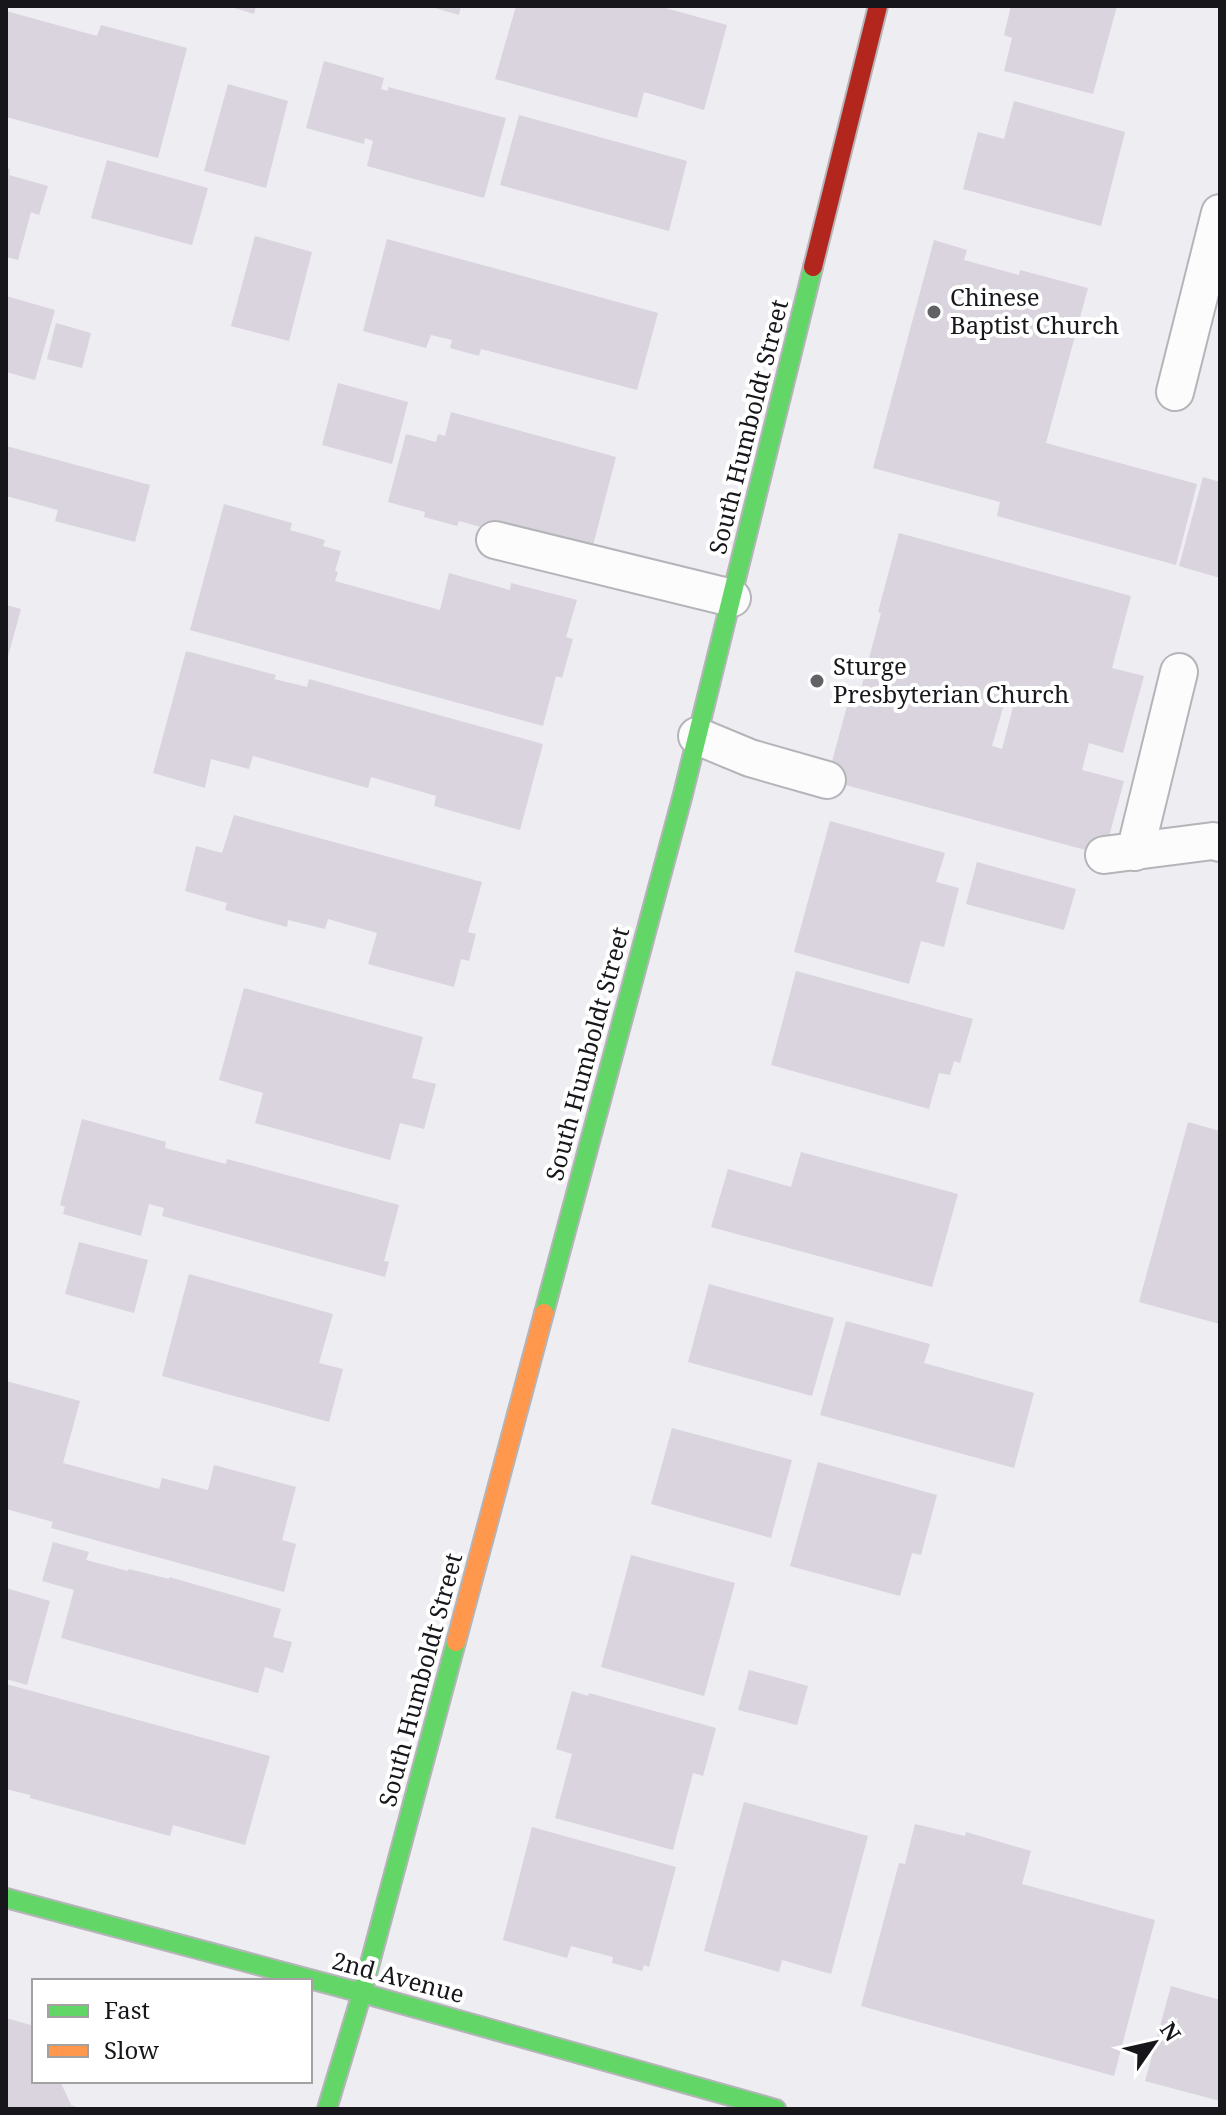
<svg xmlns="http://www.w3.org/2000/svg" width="1226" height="2115" font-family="'Noto Serif',serif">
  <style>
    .building { fill: #dad4df; fill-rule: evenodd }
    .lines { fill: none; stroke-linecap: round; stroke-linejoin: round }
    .lane-casing { stroke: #b5b5b9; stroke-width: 40 }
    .fast-casing { stroke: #b5b5b9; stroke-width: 22 }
    .slow-casing { stroke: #b5b5b9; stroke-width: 22 }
    .jam-casing { stroke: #b5b5b9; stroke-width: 22 }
    .lane { stroke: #fcfcfd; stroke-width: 36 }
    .fast { stroke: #63d668; stroke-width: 18 }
    .slow { stroke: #ff974d; stroke-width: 18 }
    .jam { stroke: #b3261e; stroke-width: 18 }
    .poi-dot { fill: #626166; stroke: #fff; stroke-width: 3 }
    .labels { text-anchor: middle; stroke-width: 8; stroke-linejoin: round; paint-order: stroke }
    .poi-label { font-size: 24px; fill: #17161a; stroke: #fff; text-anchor: start }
    .street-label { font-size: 24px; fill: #17161a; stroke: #fff }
  </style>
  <rect width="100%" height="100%" fill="#ededf2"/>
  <path class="building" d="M 228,6 L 256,6 L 254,14 Z
    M 428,6 L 461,6 L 459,15 Z
    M 516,6 L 658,6 L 727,25 L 704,110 L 644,92 L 637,118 L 495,79 Z
    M 1011,6 L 1117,6 L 1093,94 L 1004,71 L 1012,38 L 1004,35 Z
    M 6,11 L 97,36 L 101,25 L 187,48 L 158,158 L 6,117 Z
    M 324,61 L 384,78 L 381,89 L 388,91 L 388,87 L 506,118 L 484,198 L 367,166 L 373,141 L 365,138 L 364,144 L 306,128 Z
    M 228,84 L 288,101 L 266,188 L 204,171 Z
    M 1014,101 L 1125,132 L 1101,226 L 963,189 L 978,132 L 1004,139 Z
    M 519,115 L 687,161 L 669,231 L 500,185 Z
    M 107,160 L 208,188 L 192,245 L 91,218 Z
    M 6,168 L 10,169 L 9,175 L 48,186 L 39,215 L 31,212 L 18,260 L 6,257 Z
    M 255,236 L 312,252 L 289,341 L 231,326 Z
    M 387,239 L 658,313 L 637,390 L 481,349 L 479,356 L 450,348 L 452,340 L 431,335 L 426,348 L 363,331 Z
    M 934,240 L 967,250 L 964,260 L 1019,275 L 1020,270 L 1088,288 L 1046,443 L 1197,484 L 1176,565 L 997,516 L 1000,502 L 873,468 Z
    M 6,296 L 55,310 L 35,380 L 6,372 Z
    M 56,323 L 91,333 L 82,368 L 47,359 Z
    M 338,383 L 408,402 L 392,464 L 322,445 Z
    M 451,412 L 616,457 L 590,557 L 459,521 L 457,526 L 424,517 L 425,512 L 388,502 L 406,434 L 436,442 L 438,434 L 445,436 Z
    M 6,446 L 150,485 L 135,542 L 55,521 L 58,510 L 6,496 Z
    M 1203,477 L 1220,482 L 1220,578 L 1179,566 Z
    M 224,504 L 292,523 L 290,530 L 325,540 L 323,546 L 341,551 L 335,571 L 338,572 L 335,581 L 440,610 L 449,573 L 510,590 L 511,583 L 577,600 L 566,637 L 573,639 L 562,678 L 556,676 L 543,726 L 190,630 Z
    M 899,533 L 1131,596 L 1112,668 L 1144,676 L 1123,753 L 1089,743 L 1082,770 L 1124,781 L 1104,855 L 827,780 L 847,706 L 856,708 L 881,613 L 878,612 ZM 1004,704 L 1013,707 L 1002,749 L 992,746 Z
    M 6,605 L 21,609 L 7,660 L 6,660 Z
    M 186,651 L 276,675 L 274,679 L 307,687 L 309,679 L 543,744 L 520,830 L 434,806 L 436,796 L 371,777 L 368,788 L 253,756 L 249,769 L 211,759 L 205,788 L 153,773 Z
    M 234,815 L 482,882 L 468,932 L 476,934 L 469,961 L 461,959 L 454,987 L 368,964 L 377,933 L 328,919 L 325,929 L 288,920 L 287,927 L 225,910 L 227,903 L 185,891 L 196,846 L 222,853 Z
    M 830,821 L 945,853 L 936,882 L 959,888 L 944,947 L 921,941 L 909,984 L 794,952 Z
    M 977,862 L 1076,889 L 1064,930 L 966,904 Z
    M 796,971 L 973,1019 L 960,1063 L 954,1061 L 950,1075 L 939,1073 L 929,1109 L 771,1065 Z
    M 244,988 L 423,1037 L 412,1078 L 436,1084 L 424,1129 L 400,1123 L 390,1160 L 255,1123 L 263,1093 L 219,1080 Z
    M 82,1119 L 166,1142 L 165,1148 L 226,1164 L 227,1159 L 399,1205 L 384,1261 L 389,1262 L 385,1277 L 162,1216 L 164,1208 L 149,1204 L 141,1236 L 63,1214 L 65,1207 L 60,1205 Z
    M 1188,1122 L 1220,1131 L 1220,1324 L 1139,1302 Z
    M 801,1152 L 958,1194 L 932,1287 L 711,1227 L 728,1169 L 791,1187 Z
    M 79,1242 L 148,1260 L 134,1313 L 65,1294 Z
    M 189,1274 L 333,1314 L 319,1363 L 343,1369 L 329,1422 L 162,1376 Z
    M 709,1284 L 834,1318 L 812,1396 L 688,1362 Z
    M 846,1321 L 930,1344 L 924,1363 L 1034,1393 L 1014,1468 L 820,1415 Z
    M 6,1381 L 80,1401 L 63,1463 L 159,1489 L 162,1478 L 208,1490 L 214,1465 L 296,1487 L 282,1540 L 296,1544 L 284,1592 L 51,1528 L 53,1522 L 6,1509 Z
    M 672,1428 L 792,1460 L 771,1538 L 651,1504 Z
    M 818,1462 L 937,1495 L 921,1555 L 912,1553 L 900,1596 L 790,1566 Z
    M 53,1542 L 89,1552 L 86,1560 L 128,1571 L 129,1569 L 169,1579 L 169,1577 L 281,1609 L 273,1637 L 292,1642 L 283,1673 L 265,1667 L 258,1693 L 61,1638 L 74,1590 L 42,1581 Z
    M 631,1555 L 735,1583 L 704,1696 L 601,1667 Z
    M 6,1588 L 50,1601 L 27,1685 L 6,1679 Z
    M 749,1670 L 808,1686 L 797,1725 L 738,1710 Z
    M 6,1684 L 270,1756 L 245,1845 L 173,1825 L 170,1836 L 30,1798 L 30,1795 L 6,1789 Z
    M 572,1691 L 588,1696 L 589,1693 L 716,1728 L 703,1776 L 693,1773 L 673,1850 L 555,1818 L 572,1754 L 556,1749 Z
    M 744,1802 L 868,1836 L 831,1974 L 782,1960 L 779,1972 L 704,1951 Z
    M 915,1824 L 965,1836 L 966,1832 L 1031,1851 L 1022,1884 L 1155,1920 L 1114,2076 L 861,2006 L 899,1863 L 905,1864 Z
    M 532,1827 L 676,1867 L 649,1967 L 644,1965 L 642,1971 L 612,1963 L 613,1957 L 571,1946 L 567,1958 L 503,1940 Z
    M 1171,1986 L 1220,2000 L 1220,2101 L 1145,2081 Z
    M 6,2018 L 34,2026 L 34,2081 L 60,2081 L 71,2105 L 81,2109 L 6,2109 Z"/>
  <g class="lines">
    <defs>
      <path id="lane" d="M 1175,392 L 1220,213
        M 495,540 L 732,598
        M 697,736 L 750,758 L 827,780
        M 1135,852 L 1179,672
        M 1104,855 L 1213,841 L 1220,843"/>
      <path id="fast" d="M 544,1313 L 683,794 L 813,267
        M 6,1898 L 362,1993 L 776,2109
        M 327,2109 L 362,1993 L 456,1642"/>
      <path id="slow" d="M 456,1642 L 544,1313"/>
      <path id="jam" d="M 813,267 L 878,6"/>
    </defs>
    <use href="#lane" class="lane-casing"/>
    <use href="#fast" class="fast-casing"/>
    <use href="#slow" class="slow-casing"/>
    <use href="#jam" class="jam-casing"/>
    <use href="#lane" class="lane"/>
    <use href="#fast" class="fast"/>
    <use href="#slow" class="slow"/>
    <use href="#jam" class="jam"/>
  </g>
  <g class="poi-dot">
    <circle cx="934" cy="312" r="8"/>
    <circle cx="817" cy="681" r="8"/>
  </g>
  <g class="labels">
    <g class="poi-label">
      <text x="950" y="306">Chinese<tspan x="950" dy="28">Baptist Church</tspan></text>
      <text x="833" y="675">Sturge<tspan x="833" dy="28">Presbyterian Church</tspan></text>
    </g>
    <g class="street-label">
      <text transform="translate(749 427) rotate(-76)" y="8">South Humboldt Street</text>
      <text transform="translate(588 1054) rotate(-75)" y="8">South Humboldt Street</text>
      <text transform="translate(421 1680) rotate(-75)" y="8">South Humboldt Street</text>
      <text transform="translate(398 1978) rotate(15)" y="8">2nd Avenue</text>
    </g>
  </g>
  <rect width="1226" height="2115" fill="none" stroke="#17161a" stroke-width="16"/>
  <rect x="32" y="1979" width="280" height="104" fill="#ffffff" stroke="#a2a2a3" stroke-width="2"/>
  <rect x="48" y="2005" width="40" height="12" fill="#63d668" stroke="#a2a2a3" stroke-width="2"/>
  <text x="104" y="2019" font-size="24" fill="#17161a">Fast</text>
  <rect x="48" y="2045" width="40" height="12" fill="#ff974d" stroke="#a2a2a3" stroke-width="2"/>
  <text x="104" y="2059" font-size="24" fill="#17161a">Slow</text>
  <g transform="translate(1154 2043) rotate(56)" stroke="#ffffff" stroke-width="6" paint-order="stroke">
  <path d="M0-6L14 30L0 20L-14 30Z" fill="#17161a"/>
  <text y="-12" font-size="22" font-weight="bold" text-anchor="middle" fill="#17161a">N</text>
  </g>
</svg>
